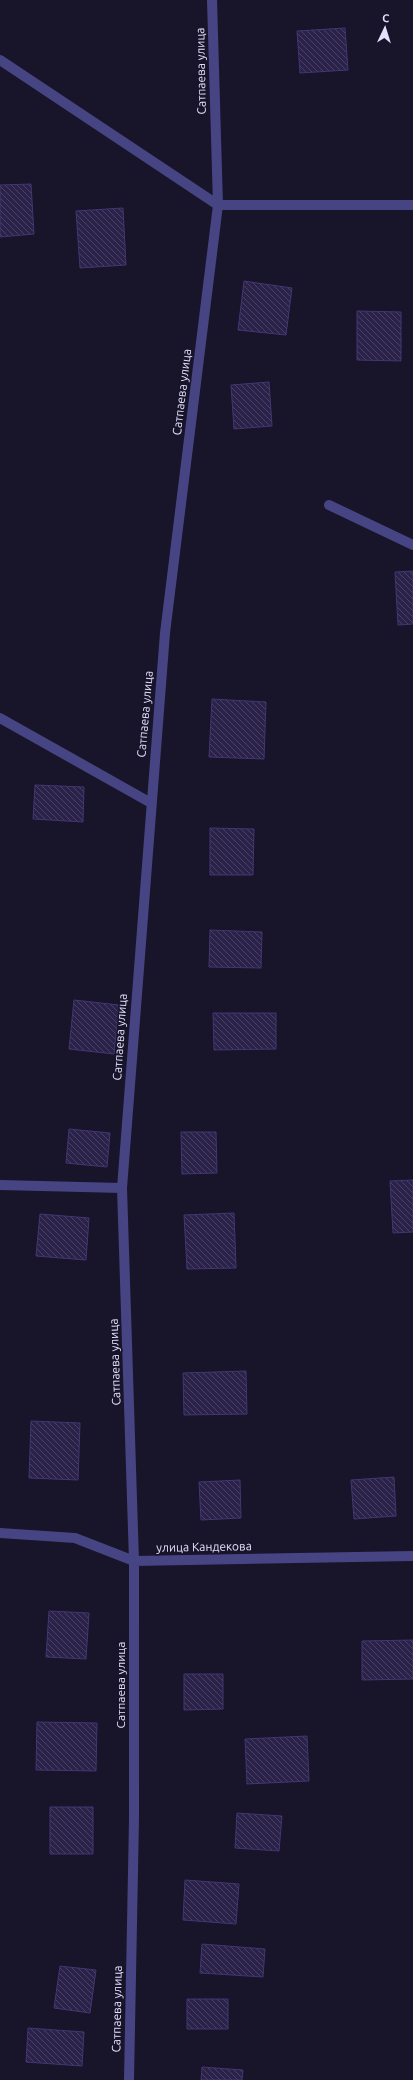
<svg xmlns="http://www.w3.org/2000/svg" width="413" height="2080" font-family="Ubuntu,sans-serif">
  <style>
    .building { fill: url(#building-back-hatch); stroke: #433672 }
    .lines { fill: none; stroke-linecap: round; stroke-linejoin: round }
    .street { stroke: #474484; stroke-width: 10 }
    .labels { text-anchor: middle; stroke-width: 3.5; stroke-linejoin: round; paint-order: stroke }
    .street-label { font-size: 12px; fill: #e3e0fc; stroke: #18142a }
  </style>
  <defs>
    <pattern id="building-back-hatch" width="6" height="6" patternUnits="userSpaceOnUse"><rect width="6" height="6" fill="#2a2249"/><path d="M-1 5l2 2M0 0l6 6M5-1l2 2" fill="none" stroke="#494264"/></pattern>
  </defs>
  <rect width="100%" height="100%" fill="#18142a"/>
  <path class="building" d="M 345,28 L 348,70 L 300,73 L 297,31 Z
    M 31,184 L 34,234 L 0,237 L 0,185 Z
    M 123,208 L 126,265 L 80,268 L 76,211 Z
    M 244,281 L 292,288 L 286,335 L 238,330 Z
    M 357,311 L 401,312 L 401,361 L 357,360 Z
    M 269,382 L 272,426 L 234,429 L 231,385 Z
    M 413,571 L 413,624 L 398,625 L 395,572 Z
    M 212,699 L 266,702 L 264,759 L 209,757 Z
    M 35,785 L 84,787 L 83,822 L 33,819 Z
    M 210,828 L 254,829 L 253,875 L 210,875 Z
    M 210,930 L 262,932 L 261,968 L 209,967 Z
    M 74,1000 L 119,1005 L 114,1054 L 69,1049 Z
    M 213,1013 L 276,1013 L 276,1049 L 214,1050 Z
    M 69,1129 L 110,1133 L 107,1167 L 66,1163 Z
    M 181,1132 L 216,1132 L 217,1173 L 182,1174 Z
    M 413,1180 L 413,1232 L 393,1233 L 390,1181 Z
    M 234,1213 L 236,1268 L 187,1269 L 184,1215 Z
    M 40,1214 L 89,1218 L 86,1260 L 36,1256 Z
    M 246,1371 L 247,1414 L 184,1415 L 183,1373 Z
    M 31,1421 L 80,1423 L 78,1480 L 29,1478 Z
    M 394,1477 L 396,1516 L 354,1519 L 351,1480 Z
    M 240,1480 L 241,1518 L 201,1520 L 199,1482 Z
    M 49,1611 L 89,1613 L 86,1659 L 46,1657 Z
    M 413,1640 L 413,1679 L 362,1680 L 362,1641 Z
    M 184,1674 L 223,1674 L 223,1709 L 184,1710 Z
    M 37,1722 L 97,1723 L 96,1771 L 36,1770 Z
    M 307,1736 L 309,1781 L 247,1784 L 245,1739 Z
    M 50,1807 L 93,1807 L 93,1854 L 50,1854 Z
    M 237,1813 L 282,1816 L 279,1851 L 235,1848 Z
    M 185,1880 L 239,1884 L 236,1924 L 183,1920 Z
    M 202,1944 L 265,1949 L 263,1977 L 200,1973 Z
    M 60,1966 L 96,1970 L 90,2013 L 54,2008 Z
    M 187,1999 L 228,1999 L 228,2029 L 187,2029 Z
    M 28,2028 L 84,2032 L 82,2066 L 26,2062 Z
    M 202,2067 L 243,2070 L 242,2080 L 201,2080 Z"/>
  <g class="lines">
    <path class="street" d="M 0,60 L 218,205 L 413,205
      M 329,505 L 413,545
      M 0,718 L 151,803
      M 0,1185 L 122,1188
      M 0,1533 L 75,1538 L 134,1561 L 413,1556
      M 129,2080 L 134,1819 L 134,1561 L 122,1188 L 165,633 L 218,205 L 212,0"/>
  </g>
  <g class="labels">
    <g class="street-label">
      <text transform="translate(201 71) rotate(-91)" y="4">Сатпаева улица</text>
      <text transform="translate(182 392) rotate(-83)" y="4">Сатпаева улица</text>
      <text transform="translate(145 714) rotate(-85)" y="4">Сатпаева улица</text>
      <text transform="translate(120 1037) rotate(-86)" y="4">Сатпаева улица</text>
      <text transform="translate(115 1362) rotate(-92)" y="4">Сатпаева улица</text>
      <text transform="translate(204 1547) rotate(-1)" y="4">улица Кандекова</text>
      <text transform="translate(121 1685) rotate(-90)" y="4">Сатпаева улица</text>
      <text transform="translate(117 2009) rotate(-89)" y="4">Сатпаева улица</text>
    </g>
  </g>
  <g transform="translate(385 28) rotate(4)" stroke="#18142a" stroke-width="3" paint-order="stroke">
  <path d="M0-3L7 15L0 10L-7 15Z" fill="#e3e0fc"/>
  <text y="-6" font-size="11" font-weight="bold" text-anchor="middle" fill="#e3e0fc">С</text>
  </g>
</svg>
